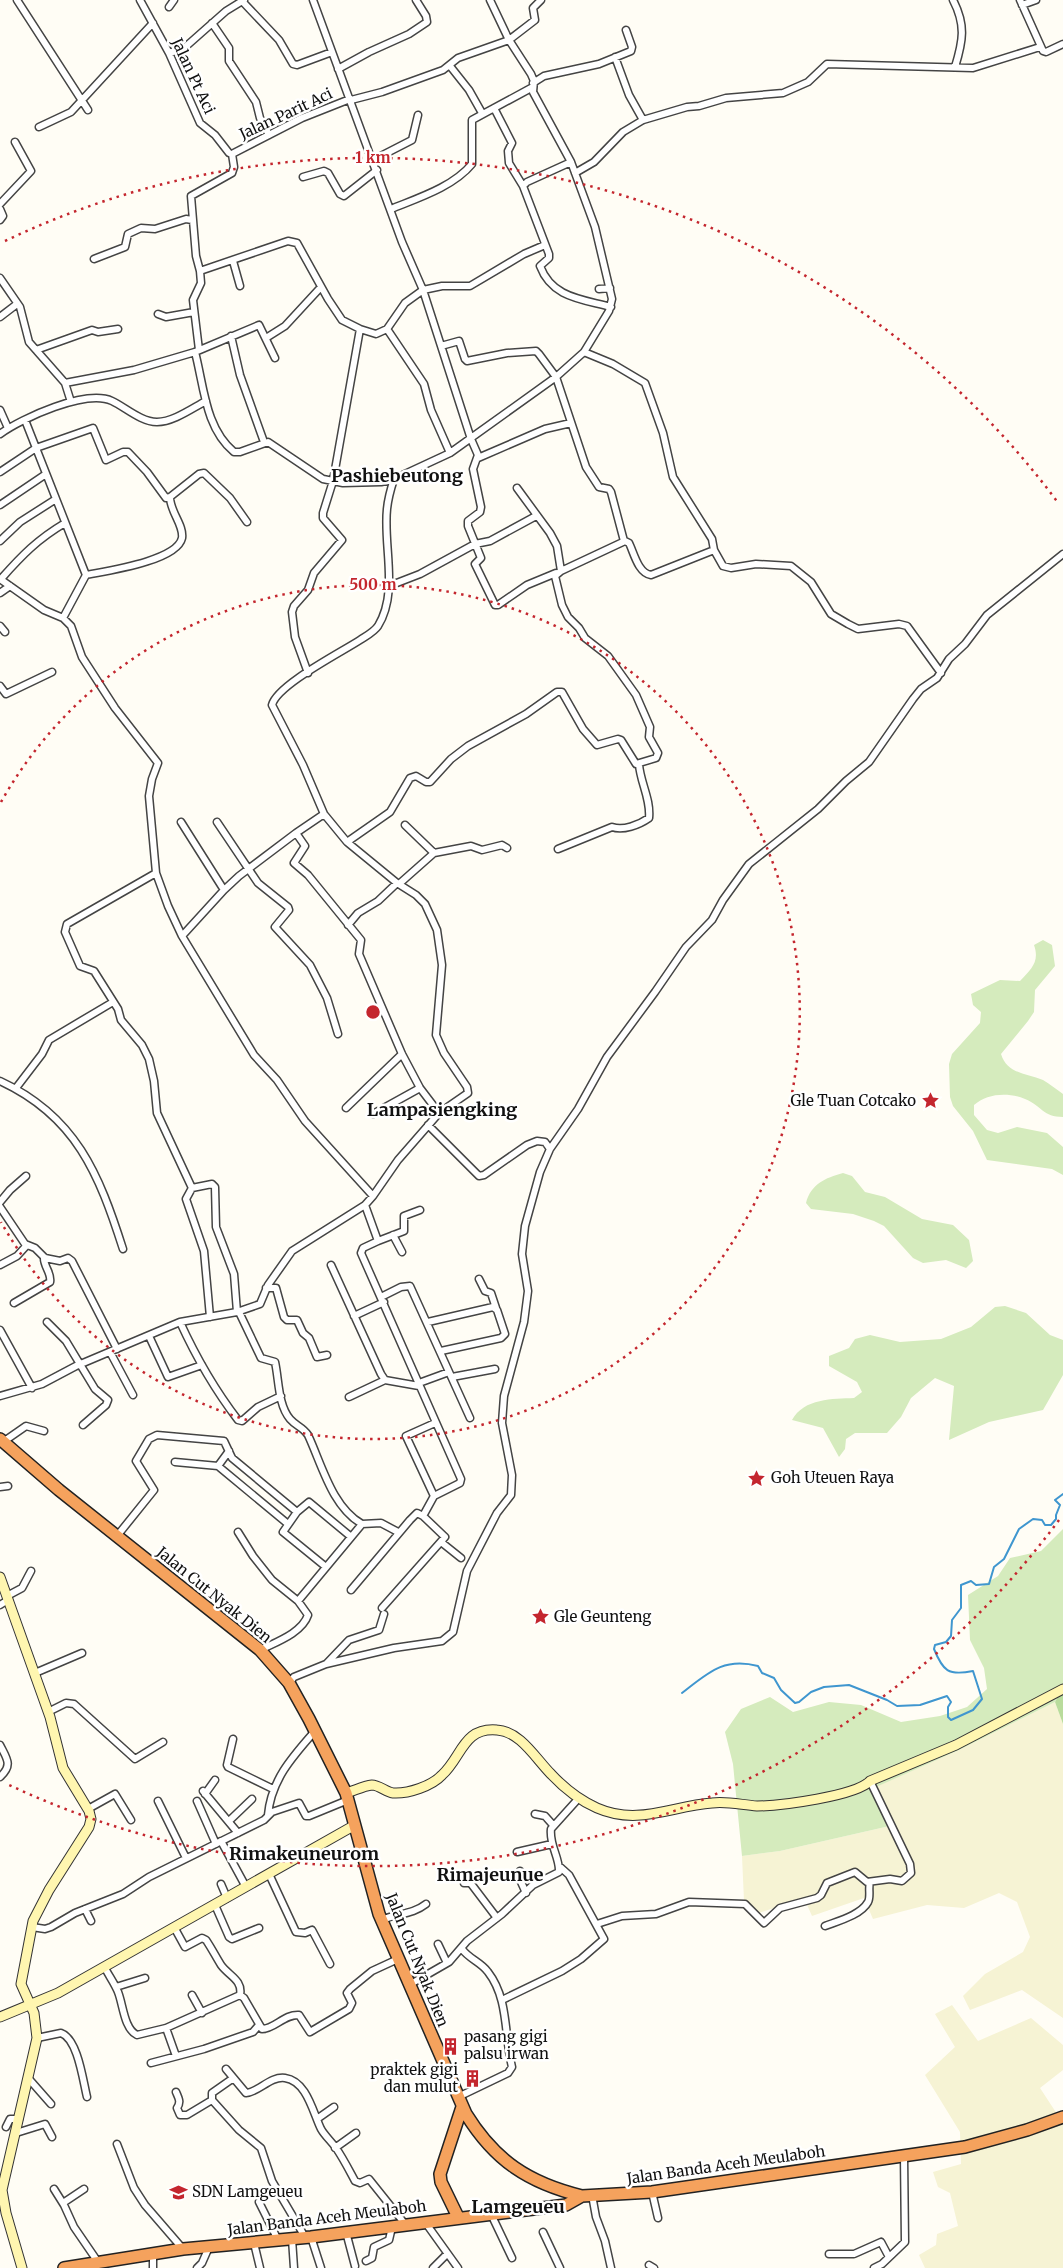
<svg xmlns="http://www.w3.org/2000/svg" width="1063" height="2268" font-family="Merriweather,serif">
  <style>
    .farmland { fill: #f6f3d4 }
    .green { fill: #d5ebbd }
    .forest { fill: #b9dc9c }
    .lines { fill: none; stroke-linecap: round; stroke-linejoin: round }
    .stream { stroke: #3f96cf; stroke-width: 2 }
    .street-casing { stroke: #444; stroke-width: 9 }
    .secondary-casing { stroke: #333; stroke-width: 11 }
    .highway-casing { stroke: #222; stroke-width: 14 }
    .street { stroke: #fff; stroke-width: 6 }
    .secondary { stroke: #fff6b0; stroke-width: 9 }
    .highway { stroke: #f5a25d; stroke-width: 11 }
    .ring { fill: none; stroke: #c4262e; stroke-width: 2.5; stroke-dasharray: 2.5 5 }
    .labels { text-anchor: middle; stroke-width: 5; stroke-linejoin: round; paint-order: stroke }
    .street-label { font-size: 15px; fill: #111; stroke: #fff }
    .poi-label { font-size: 15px; fill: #111; stroke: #fff; text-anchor: start }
    .quarter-label { font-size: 18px; font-weight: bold; fill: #111; stroke: #fff }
    .centre { fill: #c4262e; stroke: #fff; stroke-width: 2.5 }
    .ring-label { font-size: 15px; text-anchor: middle; font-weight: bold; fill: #c4262e; stroke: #fff; stroke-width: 5; stroke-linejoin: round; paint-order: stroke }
  </style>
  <rect width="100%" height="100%" fill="#fffdf5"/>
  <path class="farmland" d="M 1055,1702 L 1063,1724 L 1063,2018 L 1022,1990 L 970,2010 L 963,1996 L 985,1974 L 1023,1952 L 1030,1937 L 1017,1902 L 999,1893 L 964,1908 L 927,1905 L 873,1919 L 864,1898 L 812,1916 L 804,1898 L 756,1914 L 744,1901 L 742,1856 L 780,1851 L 894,1825 L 875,1787 L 959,1750 Z
    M 952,2005 L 978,2041 L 1031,2018 L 1063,2045 L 1063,2070 L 1040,2088 L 1063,2123 L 1063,2268 L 925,2268 L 919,2255 L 936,2245 L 937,2234 L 958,2226 L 950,2193 L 938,2187 L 933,2172 L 961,2164 L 960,2132 L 925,2075 L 955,2047 L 935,2014 Z"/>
  <path class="green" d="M 1043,940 L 1052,945 L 1055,966 L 1035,990 L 1034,1012 L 1028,1021 L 1001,1054 C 1007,1074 1026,1073 1043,1080 C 1050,1084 1056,1089 1063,1094 L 1063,1117 C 1043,1117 1042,1106 1025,1099 C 1009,1092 987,1093 974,1105 L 974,1115 L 987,1130 L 998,1133 L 1017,1127 L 1047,1133 L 1063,1147 L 1063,1175 L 1052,1169 L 987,1160 L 973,1131 L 953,1106 L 950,1097 L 949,1064 L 952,1054 L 980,1023 L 981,1012 L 973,1005 L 971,994 L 1000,980 L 1020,981 C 1031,969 1040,962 1034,945 Z
    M 843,1173 L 852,1176 L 865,1192 L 885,1197 L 922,1219 L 953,1225 L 969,1240 L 973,1261 L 966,1268 L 946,1260 L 923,1263 L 913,1258 L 884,1226 L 874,1221 L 853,1214 L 811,1209 L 806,1203 C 811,1184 825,1178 843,1173 Z
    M 1005,1306 L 1026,1313 L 1050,1335 L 1063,1340 L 1063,1375 L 1043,1410 L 989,1422 L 949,1440 L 954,1386 L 935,1378 L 911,1398 L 901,1417 L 887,1433 L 855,1433 L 846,1439 L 845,1449 L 839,1457 L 823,1428 L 792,1420 C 804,1398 833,1399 854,1398 L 862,1392 L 857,1382 L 829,1366 L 829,1356 L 849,1348 L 855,1339 L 870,1335 L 900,1342 L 941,1339 L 971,1327 L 995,1307 Z
    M 1063,1529 L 1063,1687 L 1055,1702 L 959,1750 L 876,1787 L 894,1825 L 780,1851 L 742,1856 L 733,1764 L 725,1732 L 741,1709 L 770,1697 L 793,1712 L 829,1702 L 861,1705 L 901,1722 L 940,1716 L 967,1707 L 987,1689 L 984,1668 L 970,1640 L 968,1595 L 998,1576 L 1010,1558 L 1041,1551 Z"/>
  <path class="forest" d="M 1063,1687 L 1063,1724 L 1055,1702 Z"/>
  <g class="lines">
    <path class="stream" d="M 682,1693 C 708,1673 723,1657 758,1666 L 762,1673 L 774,1678 L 781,1690 L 795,1703 L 799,1702 L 811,1692 L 824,1687 L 849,1685 L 887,1700 L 897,1706 L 920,1705 L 947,1696 L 951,1702 L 948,1707 L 948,1717 L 951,1720 L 973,1710 L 982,1699 L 973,1671 C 948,1676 943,1671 934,1649 L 935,1645 L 946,1642 L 951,1636 L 952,1620 L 961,1608 L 961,1585 L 971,1581 L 976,1585 L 989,1584 L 994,1567 L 1004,1559 L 1019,1529 L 1033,1519 L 1042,1520 L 1045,1525 L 1051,1525 L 1056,1519 L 1056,1515 L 1060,1505 L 1055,1500 L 1063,1494"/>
    <defs>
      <path id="street" d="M 17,0 L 88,110
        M 140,0 L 169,53 L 200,123 L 215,135 L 229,153 L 232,154 L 302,118 L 350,99
        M 241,0 L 279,40 L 293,64 L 297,65 L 332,52
        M 313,0 L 402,242 L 423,290 L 471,439 L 478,455 L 473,469 L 481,507 L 480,512 L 468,521 L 468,526 L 481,558 L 475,564 L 495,605 L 498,605 L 527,585 L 556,573
        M 953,0 C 966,25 963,41 955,67
        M 1020,0 L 1043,51 L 1046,52 L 1063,44
        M 1022,5 L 1036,0
        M 169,7 L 174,0
        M 212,23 L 229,48 L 229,61 L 256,102 L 260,118 L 269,135
        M 169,53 L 183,49 L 226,11 L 244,0
        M 615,57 L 629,95 L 643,120
        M 450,66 L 469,90 L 482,113
        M 338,69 L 369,52 L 409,34 L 427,22 L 426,16 L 416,0
        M 533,83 L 544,76 L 599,64 L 631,51 L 632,47 L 626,30
        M 351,100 L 382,92 L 443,70 L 458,58 L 509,40 L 535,20 L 533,8 L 541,0
        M 494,108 L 512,143 L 508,151 L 509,163 L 523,186 L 549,254 L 549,258 L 540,266 C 552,298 582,299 611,307
        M 39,127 L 71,112 L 153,23
        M 373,160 L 412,140 L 418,115
        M 575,173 L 594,162 L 623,132 L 643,120 L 687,107 L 699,106 L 726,98 L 783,93 L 808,82 L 827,64 L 973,68 L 1040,47
        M 303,177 L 324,171 L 328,173 L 340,194 L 344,196 L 377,170
        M 523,186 L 527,182 L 571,162
        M 0,204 L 31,171 L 15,142
        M 0,209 L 3,216 L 0,220
        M 391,209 C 418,198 453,187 472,164 L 472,120 L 533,87
        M 94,259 L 125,247 L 128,234 L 141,228 L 155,229 L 186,219 L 192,220
        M 233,261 L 240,286
        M 200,271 L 196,256 L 191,196 L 232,173 L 234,167 L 232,154
        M 0,278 L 20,307 L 29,342 L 65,383 L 71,402
        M 599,289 L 610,288
        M 158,314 L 166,317 L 194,312
        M 0,317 L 17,304
        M 387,329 L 424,384 L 431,410 L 450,453
        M 231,336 L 240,375 L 264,442
        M 266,338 L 285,326 L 321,287
        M 441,346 L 459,341 L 465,359 L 467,361 L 507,353 L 536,351 L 539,354 L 556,377 L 586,467 L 599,487 L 609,489 L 611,492 L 624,541
        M 36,350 L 92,330 L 98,332 L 118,329
        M 199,350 L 193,300 L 201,283 L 200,271 L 288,241 L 297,243 L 328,299 L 342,320 L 360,329 L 376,334 L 387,329 L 405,303 L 423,290 L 442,286 L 470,286 L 524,254 L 545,245
        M 584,352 L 613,364 L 645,383 L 663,433 L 673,477 L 712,539 L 714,550 L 723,566 L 731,568 L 756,564 L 791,566 L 811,582 L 831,614 L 848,624 L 858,629 L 899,624 L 907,626 L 941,673
        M 275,358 L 259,325 L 195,352 C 204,386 205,428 234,452 L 240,452 L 268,442 L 323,479 L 343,483 L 381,482 L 394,479 L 450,453 L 556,377 L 584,352 L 609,311 L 612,299 L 595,227 L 571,162 L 533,92 L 534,81 L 531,74 L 509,40 L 490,0
        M 65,383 L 134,370 L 195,352
        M 0,410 L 8,428
        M 25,420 L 86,575 L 63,618
        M 0,434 C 22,418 86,389 112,401 C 125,407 141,422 157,422 C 173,422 191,409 206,401
        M 478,458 L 545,429 L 571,423
        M 0,472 L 36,448 L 93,428 L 106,460 L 123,452 L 128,452 L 147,472 L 166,498 L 170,497 L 199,474 L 204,473 L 230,498 L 247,522
        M 517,488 L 550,533 L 557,546 L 561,571
        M 0,505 L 46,474
        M 0,541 L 20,522 L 56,499
        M 86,575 C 106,571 177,561 182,538 C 184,525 170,512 170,497
        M 0,579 L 44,610 L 63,618 L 71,626 L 82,657 L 115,708 L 158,763 L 152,779 L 149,796 L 156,873 L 168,906 L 182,936 L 254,1055 L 277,1080 L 305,1121 L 373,1196 L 398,1160 L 439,1113 L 468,1093 L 467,1087 L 444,1053 L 436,1035 L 442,965 L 437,930 L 425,904 L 416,895 L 397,883 L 347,842 L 324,814 L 296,833 L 239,876 L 224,890 L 182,936
        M 1,579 C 22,555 38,539 65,523
        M 389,586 L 420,574 L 475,544 L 490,541 L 536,516
        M 0,593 L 10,586
        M 0,626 L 5,632
        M 308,673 L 295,637 L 292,612 L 294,606 L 308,590 L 314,573 L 342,540 L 323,518 L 323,513 L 333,481 L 360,329
        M 0,686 L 6,694 L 52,672
        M 324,814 L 303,765 L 272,705 C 277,685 340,653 360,640 C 366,636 374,632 378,626 C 399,592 383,546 387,509 C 388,499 391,488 394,479
        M 181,822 L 224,890
        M 217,822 L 258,883 L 288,907 L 289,910 L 275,927 L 310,965 L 327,998 L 338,1034
        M 405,825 L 434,853
        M 296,833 L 305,846 L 294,863 L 308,875 L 361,940 L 359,954 L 402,1054 L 420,1088 L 439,1113
        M 347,842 L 390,812 L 410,778 L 416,776 L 426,782 L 430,782 L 451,759 L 468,746 L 526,714 L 557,692 L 562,692 L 583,729 L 597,745 L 618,739 L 621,740 L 636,764 L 656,758 L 658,753 L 649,737 L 650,727 L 636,695 L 608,656 L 585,638 L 579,628 L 568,617 L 562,605 L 555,576 L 561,571 L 625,541 L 629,543 C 634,553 638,573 651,575 L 714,550
        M 558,849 L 612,827 C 623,831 639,825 649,818 C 651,799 640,782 639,764
        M 156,873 L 67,924 L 65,932 L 80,966 L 94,971 L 118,1009 L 121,1020 L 142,1045 L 149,1059 L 154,1081 L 157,1113 L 192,1188 L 212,1184 L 215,1187 L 216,1227 L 234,1274 L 237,1312
        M 399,884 L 434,853 L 471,846 L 482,850 L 502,845 L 507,848
        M 348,925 L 358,913 L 378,901 L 397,883
        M 0,1081 C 76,1116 99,1174 123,1249
        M 16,1088 L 42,1054 L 49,1040 L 113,1002
        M 346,1108 L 402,1054
        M 373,1114 L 420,1088
        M 428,1125 L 479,1176 L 484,1175 L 527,1145 L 537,1141 L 545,1142 L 550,1149
        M 192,1188 L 186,1199 L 204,1251 L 210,1317
        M 0,1202 L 10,1190 L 26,1176
        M 365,1205 L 378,1241 L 363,1248 L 361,1253 L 461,1479 L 460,1483 L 434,1496
        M 0,1207 L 25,1244 L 35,1248 L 45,1258 L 60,1261 L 68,1258 L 72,1261 L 117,1349
        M 393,1235 L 402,1252
        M 378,1241 L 404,1231 L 404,1216 L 420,1210
        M 0,1265 L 17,1256 L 27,1245
        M 331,1265 L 381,1374 L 385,1380 L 419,1386
        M 479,1279 L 485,1291 L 491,1293 L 496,1308
        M 266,1288 L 276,1288 L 284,1317 L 287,1320 L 297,1320 L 303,1333 L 309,1338 L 317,1357 L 327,1355
        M 381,1297 L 401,1287 L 410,1286 L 470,1418
        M 14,1303 L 50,1282 C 52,1273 43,1266 44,1257
        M 239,1312 L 261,1358 L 275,1362 C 279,1380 278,1405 290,1419 C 296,1426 303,1427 308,1435 C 322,1465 332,1507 362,1524
        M 354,1316 L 384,1302
        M 47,1322 L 66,1341 L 95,1389 L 108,1400 L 106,1405 L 83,1425
        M 180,1322 C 196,1357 215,1390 238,1420 L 242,1421 L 258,1407 L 281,1396
        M 428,1322 L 493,1307 L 497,1310 L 505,1334 L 501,1338 L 441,1351
        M 0,1330 L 32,1388
        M 149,1336 L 168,1377 L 202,1365
        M 110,1352 L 133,1395
        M 452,1377 L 495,1369
        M 419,1383 L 449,1372
        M 0,1396 L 42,1384 L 76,1366 L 180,1322 L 237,1312 L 260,1304 L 268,1285 L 292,1251 L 365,1205 L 373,1196
        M 349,1397 L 385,1380
        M 3,1442 L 26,1426 L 44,1431
        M 175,1462 L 218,1466 L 288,1524
        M 218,1466 L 229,1451
        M 0,1487 L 8,1486
        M 238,1532 L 253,1556 L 272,1580 L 298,1601
        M 117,1536 L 154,1490 L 136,1461 L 149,1439 L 157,1435 L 224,1441 L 232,1458 L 297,1512
        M 441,1542 L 461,1558
        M 326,1567 L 283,1532 L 297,1512 L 309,1502 L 350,1536
        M 351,1590 L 410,1520 L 417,1513 L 423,1516
        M 7,1596 L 22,1588 L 31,1571
        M 0,1605 L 8,1600
        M 382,1608 L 445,1537 L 423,1516 L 434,1496 L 406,1436 L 435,1423
        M 260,1650 C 276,1642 302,1633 308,1615 L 298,1601 L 362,1524 L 381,1523 L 398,1532
        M 327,1663 L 349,1640 L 379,1630 L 384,1614
        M 35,1673 L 82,1653
        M 289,1683 L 294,1677 L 326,1664 L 394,1648 L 442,1641 L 453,1632 L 467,1571 L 497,1513 L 511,1495 L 512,1475 L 502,1423 L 504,1396 L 524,1322 L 528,1291 L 522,1254 L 525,1226 L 540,1172 L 550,1149 L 578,1109 L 607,1057 L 655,992 L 686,947 L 712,920 L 723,900 L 749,864 L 818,809 L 846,781 L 869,762 L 913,699 L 921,689 L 937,678 L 949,659 L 965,644 L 987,615 L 1063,554
        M 48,1712 L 66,1703 L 74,1704 L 135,1759 L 163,1742
        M 233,1739 L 227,1765 L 228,1767 L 273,1789
        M 0,1745 C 7,1759 13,1765 0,1777
        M 203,1791 L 238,1833
        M 205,1794 L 215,1780
        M 158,1801 L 186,1858
        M 197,1801 L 216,1844
        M 88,1809 L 115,1794 L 131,1820
        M 535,1814 L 545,1816 L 553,1825
        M 268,1815 C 271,1780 293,1756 315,1731
        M 229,1821 L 252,1799
        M 221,1841 L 246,1887
        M 517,1852 L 552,1844
        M 520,1871 L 521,1882 L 526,1893
        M 269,1874 L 296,1932 L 305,1933 L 312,1930 L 330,1964
        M 464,1883 L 470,1883 L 472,1885 L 497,1918
        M 221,1884 L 227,1898
        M 215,1905 L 229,1937 L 232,1939 L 259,1928
        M 85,1909 L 91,1921
        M 382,1920 C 397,1913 412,1915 426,1904
        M 597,1924 L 622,1916 L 656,1914 L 689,1902 L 745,1904 L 764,1923 L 780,1908 L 817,1898 L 821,1895 L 827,1883 L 855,1872 L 867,1882 L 890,1879 L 902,1881 L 911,1873 L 910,1864 L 870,1781
        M 825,1926 C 838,1921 861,1915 868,1902 C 871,1897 868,1888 870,1882
        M 32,1927 L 45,1929 L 51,1927 L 75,1913 L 123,1894 L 149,1877 L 264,1820 L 272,1812 L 299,1803 L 306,1816 L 309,1816 L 348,1800
        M 174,1927 L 185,1947 L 202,1938 L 206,1940 C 212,1949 216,1957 221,1965 C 229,1976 243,1980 240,1995
        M 438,1944 L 447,1963
        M 105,1968 C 109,1976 115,1984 118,1992 C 123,2004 124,2029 137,2035 L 166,2028 L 240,1995 L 244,1998 L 262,2029 C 275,2029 284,2014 299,2015 L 310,2032 L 349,2009 L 352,2003 L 347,1993 L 350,1989 L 372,1971 L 398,1959
        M 409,1985 L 449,1962 L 467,1941 L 502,1914 L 533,1885 L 559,1872 C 560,1858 549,1845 551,1829 L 578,1799
        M 116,1987 L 145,1978
        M 192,1995 L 202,2013
        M 502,2000 L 562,1971 L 581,1959 L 604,1939 L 569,1875 L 559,1866
        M 166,2028 L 176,2056
        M 37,2038 L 61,2033 C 78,2039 83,2081 87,2097
        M 151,2063 L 204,2049 L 253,2032 L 259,2025
        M 226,2069 L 246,2093 C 259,2092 270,2076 285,2078 C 307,2081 313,2113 321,2129 C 325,2136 331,2141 336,2148 C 343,2158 349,2170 355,2181 L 360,2183 L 369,2179 L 405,2224
        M 29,2079 L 51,2104
        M 176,2092 C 179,2099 181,2102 177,2108 L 180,2115 L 187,2115 L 212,2100 L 239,2130 L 261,2148 L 272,2181 L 305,2237
        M 458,2097 L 508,2073 L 512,2067 C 504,2035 509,1999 488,1972 C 481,1962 469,1959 462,1949
        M 212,2100 L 212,2093 L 232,2079
        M 317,2119 L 334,2107
        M 6,2127 L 10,2119 L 19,2119
        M 16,2133 L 45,2124 L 52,2137
        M 117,2144 L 134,2188 L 145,2205 L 183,2249
        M 335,2148 L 356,2133
        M 54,2189 L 64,2205 L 74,2227 L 98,2262
        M 652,2192 L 658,2218
        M 592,2195 L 596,2217 L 605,2241 L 611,2268
        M 259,2202 L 278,2240
        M 63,2203 L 84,2189
        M 491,2214 L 512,2258
        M 425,2222 L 458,2268
        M 346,2232 L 355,2266
        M 543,2232 L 560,2268
        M 311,2237 L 321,2268
        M 292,2239 L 294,2268
        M 254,2243 L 260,2268
        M 829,2254 L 854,2254 L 881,2242 L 889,2257
        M 366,2261 L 372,2258 L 374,2247 L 389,2240 L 392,2227
        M 649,2265 L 654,2268
        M 153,2268 L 153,2254
        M 197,2268 L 202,2263 L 209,2247
        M 433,2268 L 447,2254
        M 874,2268 L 882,2264 L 905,2242 L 904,2156"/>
      <path id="secondary" d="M 0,1577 L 50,1717 L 63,1768 L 89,1811 L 91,1819 L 89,1827 L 49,1890 L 33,1921 L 21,1984 L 34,2013 L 37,2038 L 2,2190 L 6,2213 L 22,2268
        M 346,1793 C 354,1791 363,1786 372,1785 C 379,1785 386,1792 393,1793 C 408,1794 432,1786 442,1775 C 462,1757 463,1727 497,1730 C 520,1731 536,1759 551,1774 C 565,1789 579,1800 597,1808 C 638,1826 671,1806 712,1803 C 727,1801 742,1805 757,1806 C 780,1806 856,1796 870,1781 L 956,1745 L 1063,1689
        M 0,2017 L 58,1993 L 355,1825"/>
      <path id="highway" d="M 0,1439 L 59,1490 L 260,1650 L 289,1683 L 309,1719 L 346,1793 L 379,1914 L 466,2114 C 495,2161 529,2183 582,2196
        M 458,2217 L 441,2182 L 440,2174 L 462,2107
        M 64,2268 L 183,2249 L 311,2237 L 566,2205 L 582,2196 L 652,2192 L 965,2147 L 1027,2130 L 1063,2117"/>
    </defs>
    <use href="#street" class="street-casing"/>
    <use href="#secondary" class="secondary-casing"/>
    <use href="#highway" class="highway-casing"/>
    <use href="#street" class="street"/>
    <use href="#secondary" class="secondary"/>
    <use href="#highway" class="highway"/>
  </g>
  <g class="ring">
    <path d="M1 802A427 427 0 1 1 1 1222"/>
    <path d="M1059 1520A854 854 0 0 1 5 1783M5 241A854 854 0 0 1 1059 504"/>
  </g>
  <defs>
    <symbol id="sight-bare" viewBox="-9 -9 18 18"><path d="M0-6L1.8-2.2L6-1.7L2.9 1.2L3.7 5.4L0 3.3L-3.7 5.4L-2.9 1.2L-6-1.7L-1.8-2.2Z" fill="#c4262e" stroke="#fff" stroke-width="2.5" paint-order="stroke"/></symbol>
    <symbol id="building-bare" viewBox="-9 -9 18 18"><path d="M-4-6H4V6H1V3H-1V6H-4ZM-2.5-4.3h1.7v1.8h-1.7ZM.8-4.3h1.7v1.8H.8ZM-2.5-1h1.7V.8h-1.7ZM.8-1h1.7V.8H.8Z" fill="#c4262e" stroke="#fff" stroke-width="2.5" paint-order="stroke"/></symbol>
    <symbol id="school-bare" viewBox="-9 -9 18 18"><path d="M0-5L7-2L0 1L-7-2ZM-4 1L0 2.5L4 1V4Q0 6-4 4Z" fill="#c4262e" stroke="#fff" stroke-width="2.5" paint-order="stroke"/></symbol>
  </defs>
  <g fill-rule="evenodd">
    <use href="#sight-bare" x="918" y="1088" width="25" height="25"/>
    <use href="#sight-bare" x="744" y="1466" width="25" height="25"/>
    <use href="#sight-bare" x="528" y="1604" width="25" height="25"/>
    <use href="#building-bare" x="438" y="2034" width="25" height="25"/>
    <use href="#building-bare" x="460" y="2066" width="25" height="25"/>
    <use href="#school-bare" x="166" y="2180" width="25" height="25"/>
  </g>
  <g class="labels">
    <g class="street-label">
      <text transform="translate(193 76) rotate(65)" y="5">Jalan Pt Aci</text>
      <text transform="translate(286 114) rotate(-25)" y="5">Jalan Parit Aci</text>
      <text transform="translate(214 1595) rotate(39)" y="5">Jalan Cut Nyak Dien</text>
      <text transform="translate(417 1960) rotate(68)" y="5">Jalan Cut Nyak Dien</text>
      <text transform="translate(726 2165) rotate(-8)" y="5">Jalan Banda Aceh Meulaboh</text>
      <text transform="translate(327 2218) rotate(-7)" y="5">Jalan Banda Aceh Meulaboh</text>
    </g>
    <g class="poi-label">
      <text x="916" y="1106" text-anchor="end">Gle Tuan Cotcako</text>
      <text x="771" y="1483">Goh Uteuen Raya</text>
      <text x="554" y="1622">Gle Geunteng</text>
      <text x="464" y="2042">pasang gigi<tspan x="464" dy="17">palsu irwan</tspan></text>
      <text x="458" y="2075" text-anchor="end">praktek gigi<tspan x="458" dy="17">dan mulut</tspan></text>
      <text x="192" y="2197">SDN Lamgeueu</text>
    </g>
    <g class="quarter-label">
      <text x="397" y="482">Pashiebeutong</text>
      <text x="442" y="1116">Lampasiengking</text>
      <text x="304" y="1860">Rimakeuneurom</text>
      <text x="490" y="1881">Rimajeunue</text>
      <text x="518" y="2213">Lamgeueu</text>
    </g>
  </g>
  <circle cx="373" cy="1012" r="8" class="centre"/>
  <g class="ring-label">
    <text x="373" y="163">1 km</text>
    <text x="373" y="590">500 m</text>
  </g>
</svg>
